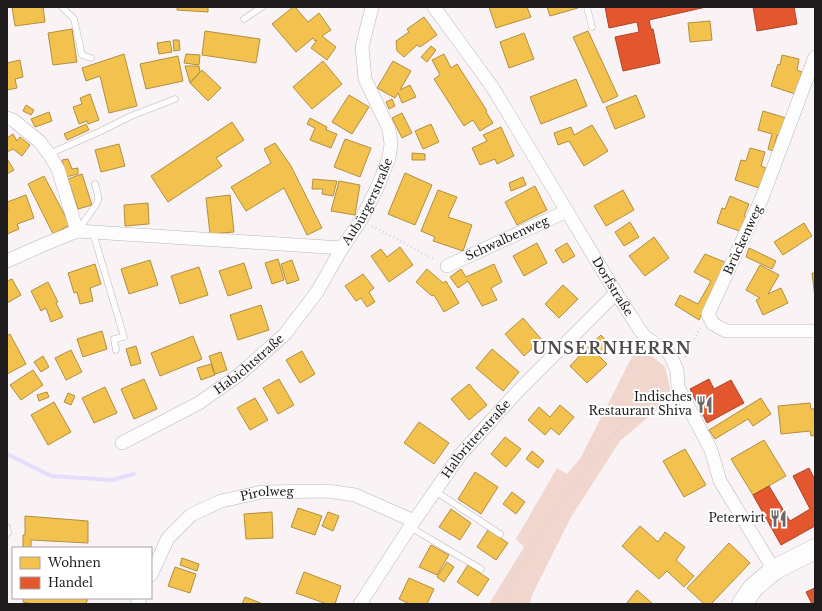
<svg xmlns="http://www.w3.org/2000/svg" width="822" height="611" font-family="'Libre Baskerville',serif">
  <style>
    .green { fill: #f0d6cc }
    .homes { fill: #f2c14e; stroke: #b28f3f }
    .shops { fill: #e4572e; stroke: #a94529 }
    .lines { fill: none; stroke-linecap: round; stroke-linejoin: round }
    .stream { stroke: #e6ddfc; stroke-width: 4 }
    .service-casing { stroke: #bbb7b9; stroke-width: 7 }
    .minor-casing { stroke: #bbb7b9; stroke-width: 14 }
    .primary-casing { stroke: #bbb7b9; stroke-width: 21 }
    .path { stroke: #d7d5d7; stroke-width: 2.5; stroke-dasharray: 1 3; stroke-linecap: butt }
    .service { stroke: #fefdfe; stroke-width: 6 }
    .minor { stroke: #fefdfe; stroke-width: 13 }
    .primary { stroke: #fefdfe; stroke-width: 20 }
    .labels { text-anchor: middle; stroke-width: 4; stroke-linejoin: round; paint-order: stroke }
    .street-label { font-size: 12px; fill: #1e1b1c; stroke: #fff }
    .poi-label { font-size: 12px; fill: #1e1b1c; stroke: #fff; text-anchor: end }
    .district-label { font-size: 16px; font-weight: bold; letter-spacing: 1px; fill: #524b4e; stroke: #fff }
  </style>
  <rect width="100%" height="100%" fill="#f9f3f6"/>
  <path class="green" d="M 638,345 L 665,367 L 672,397 L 620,441 L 571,517 L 532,595 L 530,604 L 489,604 L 524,547 L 516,539 L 557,468 L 567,474 L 580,459 Z"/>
  <path class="homes" d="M 12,7 L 43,7 L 45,22 L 15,26 Z
    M 177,7 L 208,7 L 208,12 L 177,10 Z
    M 293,7 L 295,7 L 308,22 L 319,13 L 331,30 L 322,36 L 336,47 L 327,60 L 311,48 L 317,40 L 315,41 L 313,38 L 296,52 L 272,24 Z
    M 489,7 L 527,7 L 531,17 L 496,28 Z
    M 547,7 L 578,7 L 578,8 L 550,16 Z
    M 424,17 L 437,35 L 420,47 L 417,45 L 404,57 L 397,51 L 396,41 L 409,32 L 407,29 Z
    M 710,21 L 712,40 L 690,42 L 688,23 Z
    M 72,29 L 77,62 L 53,65 L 48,33 Z
    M 205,31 L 260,39 L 256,63 L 202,55 Z
    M 588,31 L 618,96 L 603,103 L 573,37 Z
    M 524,33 L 534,59 L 509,68 L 500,42 Z
    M 173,40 L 179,40 L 180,50 L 174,51 Z
    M 170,41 L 172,52 L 159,54 L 157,43 Z
    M 431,46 L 436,50 L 427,62 L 421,57 Z
    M 124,54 L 137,106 L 109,113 L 100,76 L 86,81 L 82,68 Z
    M 186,54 L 200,55 L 199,65 L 184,63 Z
    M 444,54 L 451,68 L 457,64 L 487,111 L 486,112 L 493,123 L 480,131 L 473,120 L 464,126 L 434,79 L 440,75 L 432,60 Z
    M 782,55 L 799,59 L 797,70 L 802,72 L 795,94 L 771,86 L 778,64 L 780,65 Z
    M 178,56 L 183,81 L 146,89 L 140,64 Z
    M 20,60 L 23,77 L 15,79 L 17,88 L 7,90 L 7,63 Z
    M 323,61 L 342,84 L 312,109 L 293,87 Z
    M 393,61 L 411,71 L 400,90 L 410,85 L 416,97 L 402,103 L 398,93 L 395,98 L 377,88 Z
    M 185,66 L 199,66 L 200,72 L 190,83 Z
    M 202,70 L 221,88 L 208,101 L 190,83 Z
    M 576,79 L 587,106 L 541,124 L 530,97 Z
    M 90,94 L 99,120 L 88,124 L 87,121 L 79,124 L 73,107 L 82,104 L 80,98 Z
    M 349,95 L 369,107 L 352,134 L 332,122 Z
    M 636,95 L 645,117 L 615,129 L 606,107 Z
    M 392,99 L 395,106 L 389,109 L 386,102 Z
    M 26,105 L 34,110 L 31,115 L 23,111 Z
    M 763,111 L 786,118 L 780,136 L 777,135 L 773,151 L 768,149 L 772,134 L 758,130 Z
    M 49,112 L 52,121 L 35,127 L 31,119 Z
    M 402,113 L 412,133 L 402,138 L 392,118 Z
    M 310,118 L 327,127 L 326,130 L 337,134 L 331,148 L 310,140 L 315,128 L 307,124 Z
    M 232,122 L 244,140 L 216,158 L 222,166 L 168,202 L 151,176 Z
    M 86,124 L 89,130 L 67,140 L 64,134 Z
    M 431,124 L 439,142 L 423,149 L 415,131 Z
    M 592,125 L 608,151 L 584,166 L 569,141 L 558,145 L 554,133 L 571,127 L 574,135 Z
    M 501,127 L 514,156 L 497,164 L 495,159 L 480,165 L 472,148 L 487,141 L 483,135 Z
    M 13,134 L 17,141 L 20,137 L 30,145 L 22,156 L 13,149 L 7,152 L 7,138 Z
    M 345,139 L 371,148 L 360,177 L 334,167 Z
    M 275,143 L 291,166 L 322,228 L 307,235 L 284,188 L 246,211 L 231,187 L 271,163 L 264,149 Z
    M 119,144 L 125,166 L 101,172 L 95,150 Z
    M 750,148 L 765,152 L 761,166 L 766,168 L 759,188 L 735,180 L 741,160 L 746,161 Z
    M 412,153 L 425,154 L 425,160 L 412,160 Z
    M 7,159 L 14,170 L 7,174 Z
    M 68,159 L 72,169 L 78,168 L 78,174 L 66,177 L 62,160 Z
    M 405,173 L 432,185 L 415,225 L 388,214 Z
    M 82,174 L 92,205 L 78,209 L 68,179 Z
    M 44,176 L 70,225 L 53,234 L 28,184 Z
    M 523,177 L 526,185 L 511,191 L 509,183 Z
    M 313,179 L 337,181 L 333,196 L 322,194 L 323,189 L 312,189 Z
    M 339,181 L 360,185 L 355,215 L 331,211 Z
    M 535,186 L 547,210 L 517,225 L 505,202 Z
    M 438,190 L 457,197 L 448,217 L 472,225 L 463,251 L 433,241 L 435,237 L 421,231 Z
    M 623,190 L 634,210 L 606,226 L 594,206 Z
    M 26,195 L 34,218 L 17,224 L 19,229 L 7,234 L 7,210 L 8,210 L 7,202 Z
    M 230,195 L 234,232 L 210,234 L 206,198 Z
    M 730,196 L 749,204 L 744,216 L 749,217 L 742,232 L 717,223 L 722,208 L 725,209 Z
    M 148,203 L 149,224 L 125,226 L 124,205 Z
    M 630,222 L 639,237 L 624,246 L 615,232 Z
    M 804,223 L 812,236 L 783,255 L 774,242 Z
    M 654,237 L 669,258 L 645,276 L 629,256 Z
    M 537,243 L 547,263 L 524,276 L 513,256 Z
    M 567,243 L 575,256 L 563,263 L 555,250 Z
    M 400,247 L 413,265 L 389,282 L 371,256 L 381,249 L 387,257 Z
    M 749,248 L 776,261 L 772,269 L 746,257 Z
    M 705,254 L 727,263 L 699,320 L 675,305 L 680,295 L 698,304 L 711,281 L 694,272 Z
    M 278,259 L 284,280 L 272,284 L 265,263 Z
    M 150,260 L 158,285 L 129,294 L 121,269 Z
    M 292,260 L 299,280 L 287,284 L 281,264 Z
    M 244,263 L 252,288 L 228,296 L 219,271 Z
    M 95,264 L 101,284 L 90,288 L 93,301 L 80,304 L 77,292 L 74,293 L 68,273 Z
    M 494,264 L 502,282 L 491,288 L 497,300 L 482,306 L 468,281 L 458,288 L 450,277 L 461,269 L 466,277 Z
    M 760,265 L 779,275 L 768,294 L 781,288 L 788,303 L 763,315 L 756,300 L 760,298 L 746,290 Z
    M 199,267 L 208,295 L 180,304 L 171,276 Z
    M 427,269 L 443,283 L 446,281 L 459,303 L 444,312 L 434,295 L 432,296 L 416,282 Z
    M 812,273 L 815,273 L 815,297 Z
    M 363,274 L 374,288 L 369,292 L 375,302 L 367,307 L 361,298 L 356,301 L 345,286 Z
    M 12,279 L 21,295 L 7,303 L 7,281 Z
    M 48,282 L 58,302 L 56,303 L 63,317 L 51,322 L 46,308 L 41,311 L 31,291 Z
    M 563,285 L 578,299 L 559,318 L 545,304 Z
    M 261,305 L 269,330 L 238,340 L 230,315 Z
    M 523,318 L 542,340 L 524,356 L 505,334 Z
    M 102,331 L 107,349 L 83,357 L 77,339 Z
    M 10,334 L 26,364 L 7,374 L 7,336 Z
    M 601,335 L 610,345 L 599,354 L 590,345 Z
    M 193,336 L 202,359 L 160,376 L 151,353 Z
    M 136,346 L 141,363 L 131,366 L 126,349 Z
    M 589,346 L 607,364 L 587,383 L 570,366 Z
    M 492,349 L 519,372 L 503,391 L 476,368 Z
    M 71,350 L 82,372 L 66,380 L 55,358 Z
    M 302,351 L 315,374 L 300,383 L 286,360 Z
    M 221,352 L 227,370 L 215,374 L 209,356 Z
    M 43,356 L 49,367 L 41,372 L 34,362 Z
    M 211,364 L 215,375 L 201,380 L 197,368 Z
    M 33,370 L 43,385 L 21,400 L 10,385 Z
    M 144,379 L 157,409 L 134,419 L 121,389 Z
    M 279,379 L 294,405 L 278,414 L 263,388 Z
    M 469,384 L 487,405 L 469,420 L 451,399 Z
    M 105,387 L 117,413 L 94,423 L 82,398 Z
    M 47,392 L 49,397 L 39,401 L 37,395 Z
    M 68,393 L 75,396 L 71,405 L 64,402 Z
    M 255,398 L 268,420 L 250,430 L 237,408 Z
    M 761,398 L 771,414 L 753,426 L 748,419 L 715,439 L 709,430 Z
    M 54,402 L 71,432 L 48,445 L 31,415 Z
    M 810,403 L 811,409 L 815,409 L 815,435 L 811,436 L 810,431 L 781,434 L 778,406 Z
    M 560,405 L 574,417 L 559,435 L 551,428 L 545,435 L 528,420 L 539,407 L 550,417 Z
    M 419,422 L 449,443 L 434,464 L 404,443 Z
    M 505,437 L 521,449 L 506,467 L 491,454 Z
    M 764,440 L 786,476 L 753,495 L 731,459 Z
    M 685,449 L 706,485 L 684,497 L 663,461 Z
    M 532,451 L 544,461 L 538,468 L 526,459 Z
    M 475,472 L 498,487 L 481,514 L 458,499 Z
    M 512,492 L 525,502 L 516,514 L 503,504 Z
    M 298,508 L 322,516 L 315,535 L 291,527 Z
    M 451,509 L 471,523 L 460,540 L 439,527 Z
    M 272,512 L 273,538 L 246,539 L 244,514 Z
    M 328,512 L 339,516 L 333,531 L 322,526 Z
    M 25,516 L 88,521 L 88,543 L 31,540 L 31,548 L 23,548 L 23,535 L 25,535 Z
    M 640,526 L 658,542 L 665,532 L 685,547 L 676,560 L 694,576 L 684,587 L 667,571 L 659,579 L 622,546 Z
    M 488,530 L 508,543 L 496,560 L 477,547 Z
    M 729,543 L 750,563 L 711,604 L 704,604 L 687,588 Z
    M 431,545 L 449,555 L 437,575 L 419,567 Z
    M 182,558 L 199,564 L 197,571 L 180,565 Z
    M 447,562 L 454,567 L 444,582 L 437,577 Z
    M 468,565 L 489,579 L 478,596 L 457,582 Z
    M 175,567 L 196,574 L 190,593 L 168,586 Z
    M 304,572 L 341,586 L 335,604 L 327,604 L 296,593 Z
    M 409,578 L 434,589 L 427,604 L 410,604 L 399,599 Z
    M 637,590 L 653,604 L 626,604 Z
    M 245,597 L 263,604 L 242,604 Z
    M 24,598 L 88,598 L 86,604 L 33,604 L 23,602 Z"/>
  <path class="shops" d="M 605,7 L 706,7 L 649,20 L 651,29 L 653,29 L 660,63 L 623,71 L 615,37 L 639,32 L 637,22 L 609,28 Z
    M 753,7 L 794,7 L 797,24 L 757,31 Z
    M 709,379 L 714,389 L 731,380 L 744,403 L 707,423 L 690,389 Z
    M 809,468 L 815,480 L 815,526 L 781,545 L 753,495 L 769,486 L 790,521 L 810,509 L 793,476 Z
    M 815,588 L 815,604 L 812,604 L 806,592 Z"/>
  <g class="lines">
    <path class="stream" d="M 7,454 L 51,476 L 112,480 L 134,474"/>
    <defs>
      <path id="service" d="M 62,7 L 74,19 L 82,55 L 91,58
        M 587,7 L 592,27
        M 244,19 L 262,7
        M 49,154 L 101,131 L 131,116 L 175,99
        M 78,230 C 81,225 98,204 98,200 C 99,195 96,189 95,184
        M 93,233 L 124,337 L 114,339 L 116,350
        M 435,491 L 500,534
        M 7,527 L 8,533
        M 410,527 L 481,569"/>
      <g id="minor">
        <path id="s1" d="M 434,7 L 493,88 L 616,293 L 640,330 L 645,337 L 665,350 L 670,355 L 677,370 L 678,387 L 711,450 L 720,481 L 774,570"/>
        <path d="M 815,57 L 762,198 L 708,314 L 713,324 L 726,331 L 815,331"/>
        <path d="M 7,118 L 13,120 L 40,142 L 49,154 L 58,169 L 77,231"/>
        <path id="s2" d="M 7,261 L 43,245 L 77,231 L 342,248 L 361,220 L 378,186 L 389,158 L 391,144 L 389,129 L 365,79 L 362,47 L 372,7"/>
        <path id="s3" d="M 447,266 L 567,211"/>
        <path id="s4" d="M 122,443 L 199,403 L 240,374 L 285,334 L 317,292 L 342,248"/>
        <path id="s5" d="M 151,575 L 168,538 L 191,515 L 221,501 L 262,492 L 328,491 L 355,495 L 414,521"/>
        <path d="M 137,604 L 140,598"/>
        <path id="s6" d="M 360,604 L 410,527 L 460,455 L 518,391 L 616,293"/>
      </g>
      <path id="primary" d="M 742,604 L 753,588 L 774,570 L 815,549"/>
    </defs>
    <use href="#service" class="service-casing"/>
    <use href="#minor" class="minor-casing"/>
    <use href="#primary" class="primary-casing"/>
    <path class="path" d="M 372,226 L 436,260
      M 685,357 L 700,328
      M 503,604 L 517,573 L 558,506 L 585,470 L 611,437 L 632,417 L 665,390
      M 723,604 L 726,598"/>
    <use href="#service" class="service"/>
    <use href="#minor" class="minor"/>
    <use href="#primary" class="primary"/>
  </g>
  <defs>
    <symbol id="restaurant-bare" viewBox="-9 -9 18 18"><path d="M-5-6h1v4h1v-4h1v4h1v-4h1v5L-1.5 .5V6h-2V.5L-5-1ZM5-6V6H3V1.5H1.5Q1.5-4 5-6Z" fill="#6b6768" stroke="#fff" stroke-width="2.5" paint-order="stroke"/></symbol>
  </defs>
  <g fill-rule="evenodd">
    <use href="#restaurant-bare" x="692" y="392" width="25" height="25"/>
    <use href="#restaurant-bare" x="766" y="506" width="25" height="25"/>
  </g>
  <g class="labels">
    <g class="street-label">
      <text dy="4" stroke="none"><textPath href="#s2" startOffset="395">Aubürgerstraße</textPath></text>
      <text dy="4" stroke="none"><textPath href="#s3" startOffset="66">Schwalbenweg</textPath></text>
      <text transform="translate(743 240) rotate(-65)" y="4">Brückenweg</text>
      <text dy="4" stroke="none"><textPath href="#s1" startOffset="332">Dorfstraße</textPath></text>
      <text dy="4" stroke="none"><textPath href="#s4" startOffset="150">Habichtstraße</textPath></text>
      <text dy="4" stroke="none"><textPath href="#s6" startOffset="202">Halbritterstraße</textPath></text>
      <text dy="4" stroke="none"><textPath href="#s5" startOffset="153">Pirolweg</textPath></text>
    </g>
    <g class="poi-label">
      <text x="692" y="401">Indisches<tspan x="692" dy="14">Restaurant Shiva</tspan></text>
      <text x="765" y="522">Peterwirt</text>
    </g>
    <g class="district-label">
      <text x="612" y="354">UNSERNHERRN</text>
    </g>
  </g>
  <rect width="822" height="611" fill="none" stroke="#1e1b1c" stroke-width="16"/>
  <rect x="12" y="547" width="140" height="52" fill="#ffffff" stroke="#a5a4a4"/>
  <rect x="20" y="557" width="20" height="12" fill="#f2c14e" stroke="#a5a4a4"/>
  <text x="48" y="567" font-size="12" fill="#1e1b1c">Wohnen</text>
  <rect x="20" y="577" width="20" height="12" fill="#e4572e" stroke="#a5a4a4"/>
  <text x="48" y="587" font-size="12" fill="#1e1b1c">Handel</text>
</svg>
